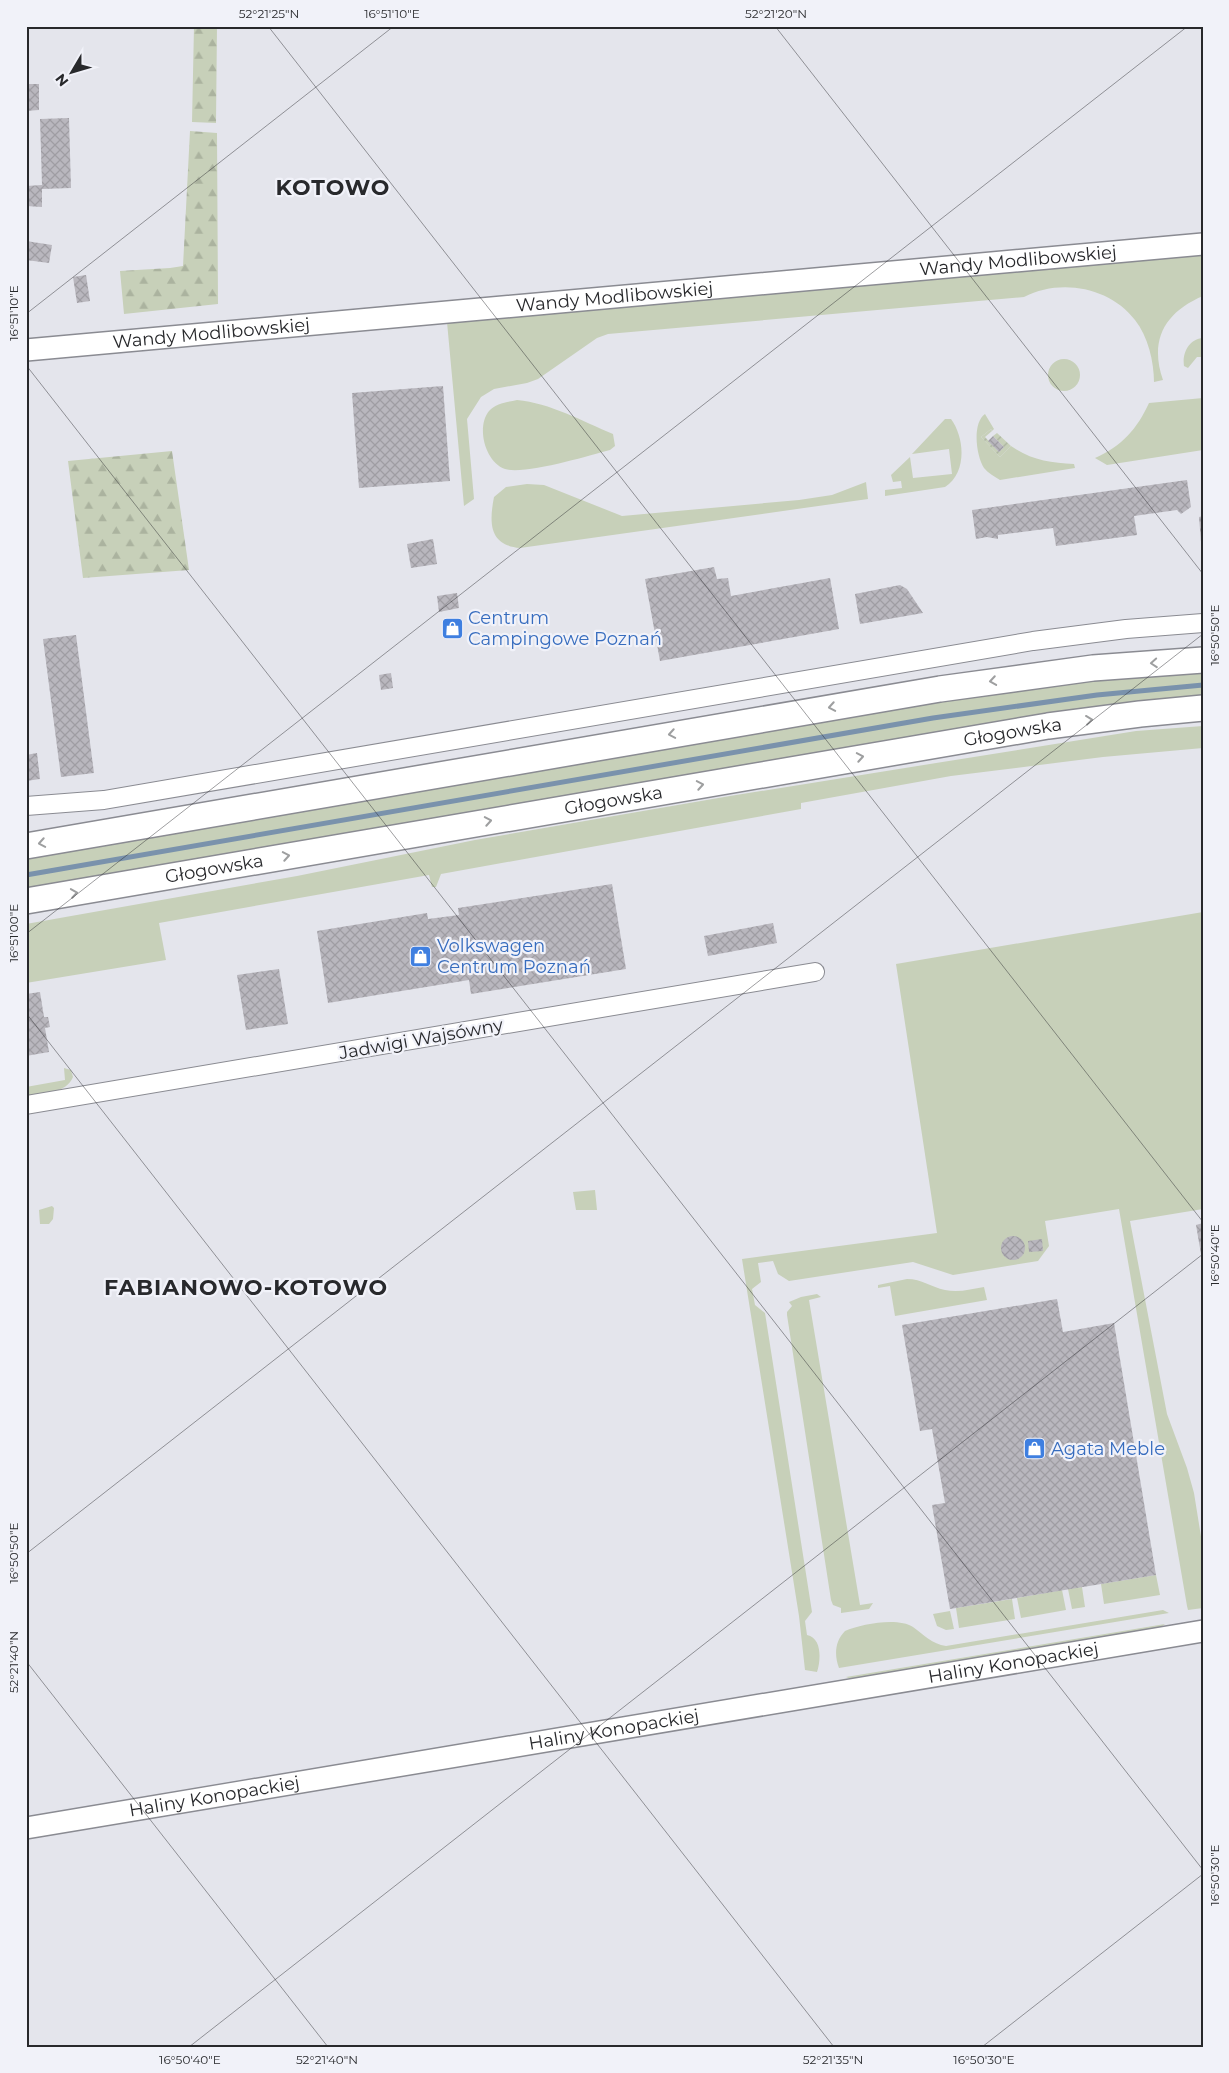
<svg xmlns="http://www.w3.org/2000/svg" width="1229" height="2073" font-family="Montserrat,sans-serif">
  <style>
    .grass { fill: #c7d0b9 }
    .forest { fill: url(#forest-firs) }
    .garden { fill: url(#garden-furrows) }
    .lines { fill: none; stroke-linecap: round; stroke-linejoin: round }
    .stream { stroke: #7a92ac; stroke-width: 5 }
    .building { fill: url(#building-cross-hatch) }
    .minor-casing { stroke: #8a8b92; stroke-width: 20 }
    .tertiary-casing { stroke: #8a8b92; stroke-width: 24 }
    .secondary-casing { stroke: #8a8b92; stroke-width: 28 }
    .minor { stroke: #fff; stroke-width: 18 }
    .tertiary { stroke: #fff; stroke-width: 21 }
    .secondary { stroke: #fff; stroke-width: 25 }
    .oneway { stroke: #9e9fa0 }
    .ticks { fill: none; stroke: #28292c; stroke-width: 1; stroke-opacity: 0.45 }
    .labels { text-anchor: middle; stroke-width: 4.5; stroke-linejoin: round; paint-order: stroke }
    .street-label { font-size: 18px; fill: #28292c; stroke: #f1f2f9 }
    .shop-label { font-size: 18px; fill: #366cbe; stroke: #f1f2f9; text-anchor: start }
    .district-label { font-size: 22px; font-weight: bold; letter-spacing: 1px; fill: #28292c; stroke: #f1f2f9 }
    .neatline { fill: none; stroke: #28292c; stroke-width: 2 }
    .ticks-label { font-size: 12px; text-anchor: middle; fill: #28292c }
  </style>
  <defs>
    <pattern id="forest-firs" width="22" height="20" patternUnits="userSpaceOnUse" patternTransform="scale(1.25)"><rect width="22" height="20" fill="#c7d0b9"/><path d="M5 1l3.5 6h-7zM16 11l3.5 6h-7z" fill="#abb39f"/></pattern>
    <pattern id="garden-furrows" width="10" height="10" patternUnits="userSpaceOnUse" patternTransform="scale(1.25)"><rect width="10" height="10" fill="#c7d0b9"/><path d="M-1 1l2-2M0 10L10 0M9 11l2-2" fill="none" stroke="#abb39f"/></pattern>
    <pattern id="building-cross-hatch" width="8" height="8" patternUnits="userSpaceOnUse" patternTransform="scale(1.25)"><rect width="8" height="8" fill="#b9b7be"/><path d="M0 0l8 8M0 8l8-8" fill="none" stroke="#9f9da3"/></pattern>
  </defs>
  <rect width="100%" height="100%" fill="#e4e5ec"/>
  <path class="grass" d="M 1203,255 L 1203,296 C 1165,312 1149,340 1163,380 L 1154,382 C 1154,362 1148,336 1135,320 C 1110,287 1060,278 1024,297 L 608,334 L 597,338 L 538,379 L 527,383 L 494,389 L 481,397 L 467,419 L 474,499 L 464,506 L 447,322 Z
    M 1203,338 L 1203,357 L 1197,357 L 1188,368 L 1184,366 C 1182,353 1189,339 1203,338 Z
    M1048 375a16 16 0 1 1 32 0a16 16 0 1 1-32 0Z
    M 1203,398 L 1203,450 L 1107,465 L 1095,458 C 1122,446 1137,429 1149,403 Z
    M 517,400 C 550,403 582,421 613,434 L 615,446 L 610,450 C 588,456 524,475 505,469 C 485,462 476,427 489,411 C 496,403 508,402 517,400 Z
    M 985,414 L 994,429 L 992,431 L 991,429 L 981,437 L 1000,457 L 1011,446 C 1031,460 1050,463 1074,464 L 1075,468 L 1000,480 C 994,476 988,473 984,468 C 976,456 972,423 985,414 Z
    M 945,419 L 951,419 C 965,438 967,473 945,487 L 885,496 L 885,490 L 902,488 L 901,481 L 893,482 L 891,475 L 910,457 L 913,478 L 952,474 L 949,449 L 912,454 Z
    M 866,482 L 868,499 L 520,548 C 489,545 489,523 494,497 L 506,487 L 527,484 L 544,485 L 622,516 L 799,500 L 832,495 Z
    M 1203,673 L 1203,696 L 1118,704 L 977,725 L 26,889 L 26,858 L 941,701 C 1028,688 1115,677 1203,673 Z
    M 1203,726 L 1203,748 L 1103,757 L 951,776 L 801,803 L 801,809 L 441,874 L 436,887 L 432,887 L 429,875 L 159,923 L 166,960 L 26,983 L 26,924 L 297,876 L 475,840 L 730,796 L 1136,731 Z
    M 1203,912 L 1203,1209 L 1130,1221 L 1167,1414 L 1187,1468 L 1194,1493 L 1203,1549 L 1203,1608 L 1188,1610 L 1187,1606 L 1119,1209 L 1045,1221 L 1049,1246 L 1038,1261 L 953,1275 L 913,1262 L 789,1281 L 778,1274 L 773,1261 L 758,1263 L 761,1282 L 752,1289 L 755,1305 L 765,1313 L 812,1612 L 805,1621 L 807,1635 C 822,1638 821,1660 817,1672 L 805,1670 L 799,1616 L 742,1259 L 937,1233 L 896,964 Z
    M 64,1068 L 71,1070 L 73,1077 C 66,1094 43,1093 26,1096 L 26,1087 L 65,1080 Z
    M 595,1190 L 597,1210 L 576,1210 L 573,1192 Z
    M 52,1206 L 54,1208 L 53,1219 L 49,1224 L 40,1224 L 39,1210 Z
    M 907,1279 C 922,1279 931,1287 945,1290 C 958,1293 972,1289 984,1287 L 987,1300 L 895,1316 L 890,1286 L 878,1288 L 878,1285 Z
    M 817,1294 L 821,1297 L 809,1300 L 860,1605 L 873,1603 L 869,1609 L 841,1613 L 841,1608 L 833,1605 L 831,1600 L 787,1315 L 787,1312 L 792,1306 L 789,1302 L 801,1297 Z
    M 1156,1575 L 1160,1595 L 1104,1604 L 1101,1584 Z
    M 1082,1587 L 1085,1607 L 1072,1609 L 1068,1589 Z
    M 1062,1590 L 1066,1610 L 1021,1618 L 1017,1598 Z
    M 1012,1599 L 1015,1619 L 959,1628 L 956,1608 Z
    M 1163,1610 L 1169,1613 L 839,1668 C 834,1655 835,1641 845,1631 C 861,1624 898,1617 913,1627 C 924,1635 932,1644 946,1646 Z
    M 950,1611 L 954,1629 L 946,1630 L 937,1626 L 933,1614 Z
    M 1165,1624 L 1161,1627 L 851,1679 L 846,1677 Z"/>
  <path class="forest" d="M 194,26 L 217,26 L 216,123 L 192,122 Z
    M 190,131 L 217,133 L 218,304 L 124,314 L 120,271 L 170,268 L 183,266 Z
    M 172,451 L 189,570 L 83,578 L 68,461 Z"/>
  <path class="garden" d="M 991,429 L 992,431 L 985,437 L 999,452 L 1004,447 L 993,436 L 997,433 L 1011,446 L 1000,457 L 981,437 Z"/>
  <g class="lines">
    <path class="stream" d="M 26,875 L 933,718 L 1097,695 L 1203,685"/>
  </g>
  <path class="building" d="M 26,84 L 39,84 L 39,110 L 26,111 Z
    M 69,118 L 71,188 L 42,189 L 42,207 L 26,206 L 26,186 L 42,185 L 40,119 Z
    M 26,241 L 52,245 L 49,263 L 26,260 Z
    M 86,275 L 90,301 L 77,303 L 73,277 Z
    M 443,386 L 450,481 L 359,488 L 352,393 Z
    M 993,436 L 1004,447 L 999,452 L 988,441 Z
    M 1187,480 L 1191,507 L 1181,514 L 1177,510 L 1134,516 L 1137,535 L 1056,546 L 1053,528 L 998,535 L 998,539 L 987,537 L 976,539 L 972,510 Z
    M 1203,516 L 1203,542 L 1201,542 L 1199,517 Z
    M 433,539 L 437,564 L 411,568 L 407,544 Z
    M 714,567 L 717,579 L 728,578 L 731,596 L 830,578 L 839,629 L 660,661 L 645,579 Z
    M 900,585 L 907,589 L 923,613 L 860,624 L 855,594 Z
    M 457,593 L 459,608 L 439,612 L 437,596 Z
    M 76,635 L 94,773 L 61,777 L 43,639 Z
    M 391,673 L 393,688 L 381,690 L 379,675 Z
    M 37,753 L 40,779 L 26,781 L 26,755 Z
    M 612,884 L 626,969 L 471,994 L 469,980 L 328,1003 L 317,931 L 427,913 L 428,919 L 459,915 L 458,908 Z
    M 773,923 L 777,943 L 708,956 L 704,936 Z
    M 279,969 L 288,1024 L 246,1030 L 237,975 Z
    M 40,992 L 44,1017 L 48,1017 L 50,1027 L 45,1028 L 49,1052 L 26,1056 L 26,994 Z
    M 1203,1223 L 1203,1259 L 1202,1260 L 1196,1225 Z
    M1001 1248a12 12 0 1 1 24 0a12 12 0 1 1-24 0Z
    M 1042,1239 L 1043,1251 L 1029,1252 L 1028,1241 Z
    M 1057,1299 L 1063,1332 L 1114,1323 L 1156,1575 L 950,1609 L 932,1505 L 945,1503 L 932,1429 L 920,1431 L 902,1325 Z"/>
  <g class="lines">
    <defs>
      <path id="minor" d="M 26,806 L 104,800 L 1033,641 L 1126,629 L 1203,623
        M 26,1105 L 815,972"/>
      <g id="tertiary">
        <path id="s1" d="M 26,350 L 1203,244"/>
        <path id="s2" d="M 26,1828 L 1203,1631"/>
      </g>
      <g id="secondary">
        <path d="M 26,846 L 940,689 L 1093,668 L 1203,660"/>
        <path id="s3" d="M 26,901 L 1048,726 L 1140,714 L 1203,708"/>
      </g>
    </defs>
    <use href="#minor" class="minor-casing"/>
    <use href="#tertiary" class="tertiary-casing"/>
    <use href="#secondary" class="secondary-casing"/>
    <use href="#minor" class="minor"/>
    <use href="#tertiary" class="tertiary"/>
    <use href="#secondary" class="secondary"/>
  </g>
  <defs><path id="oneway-chevron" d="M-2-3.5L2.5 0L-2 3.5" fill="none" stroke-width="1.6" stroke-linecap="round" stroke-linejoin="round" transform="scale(1.25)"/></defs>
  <g class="oneway">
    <use href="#oneway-chevron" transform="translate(1154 663) rotate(176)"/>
    <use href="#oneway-chevron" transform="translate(993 681) rotate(171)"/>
    <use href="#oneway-chevron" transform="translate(832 707) rotate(170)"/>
    <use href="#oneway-chevron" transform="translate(1089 720) rotate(-7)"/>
    <use href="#oneway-chevron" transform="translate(672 734) rotate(170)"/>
    <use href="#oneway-chevron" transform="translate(860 757) rotate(-10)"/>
    <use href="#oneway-chevron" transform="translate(700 785) rotate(-10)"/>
    <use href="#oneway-chevron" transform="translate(488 821) rotate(-10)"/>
    <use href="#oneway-chevron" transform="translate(42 843) rotate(170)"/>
    <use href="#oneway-chevron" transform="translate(286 856) rotate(-10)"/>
    <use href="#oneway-chevron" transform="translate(74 893) rotate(-9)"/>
  </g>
  <path class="ticks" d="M 268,26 L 1203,1222M 775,26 L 1203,574M 26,314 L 394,26M 26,365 L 1203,1870M 26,934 L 1188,26M 26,1013 L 834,2047M 26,1554 L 1203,634M 26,1661 L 328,2047M 189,2047 L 1203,1254M 982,2047 L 1203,1874"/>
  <defs>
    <symbol id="shop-square" viewBox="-11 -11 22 22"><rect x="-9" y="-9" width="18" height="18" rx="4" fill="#3f7fe0" stroke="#f1f2f9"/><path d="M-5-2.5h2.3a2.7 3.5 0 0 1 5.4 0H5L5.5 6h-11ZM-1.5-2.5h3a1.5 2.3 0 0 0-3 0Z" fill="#fff"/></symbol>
  </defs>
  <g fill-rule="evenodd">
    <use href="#shop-square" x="440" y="616" width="25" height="25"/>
    <use href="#shop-square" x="408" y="944" width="25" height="25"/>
    <use href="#shop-square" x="1022" y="1436" width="25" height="25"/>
  </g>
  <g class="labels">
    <g class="street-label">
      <text dy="6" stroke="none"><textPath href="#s1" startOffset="996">Wandy Modlibowskiej</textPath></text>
      <text dy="6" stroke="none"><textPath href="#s1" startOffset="591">Wandy Modlibowskiej</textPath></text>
      <text dy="6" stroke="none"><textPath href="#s1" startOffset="186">Wandy Modlibowskiej</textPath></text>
      <text dy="6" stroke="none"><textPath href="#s3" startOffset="1001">Głogowska</textPath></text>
      <text dy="6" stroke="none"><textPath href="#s3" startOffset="596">Głogowska</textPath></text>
      <text dy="6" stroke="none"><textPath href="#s3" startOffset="191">Głogowska</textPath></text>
      <text transform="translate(421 1039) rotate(-10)" y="6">Jadwigi Wajsówny</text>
      <text dy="6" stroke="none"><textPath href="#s2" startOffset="1001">Haliny Konopackiej</textPath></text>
      <text dy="6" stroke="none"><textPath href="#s2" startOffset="596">Haliny Konopackiej</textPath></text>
      <text dy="6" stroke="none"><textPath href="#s2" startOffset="191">Haliny Konopackiej</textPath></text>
    </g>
    <g class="shop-label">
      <text x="468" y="624">Centrum<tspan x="468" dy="21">Campingowe Poznań</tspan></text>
      <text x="437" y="952">Volkswagen<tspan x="437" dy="21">Centrum Poznań</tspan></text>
      <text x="1051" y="1455">Agata Meble</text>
    </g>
    <g class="district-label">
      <text x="333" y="195">KOTOWO</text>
      <text x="246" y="1295">FABIANOWO-KOTOWO</text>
    </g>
  </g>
  <rect width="1229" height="2073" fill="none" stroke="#f1f2f9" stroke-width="55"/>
  <g transform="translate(72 72) rotate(232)" stroke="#f1f2f9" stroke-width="4" paint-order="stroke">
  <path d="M0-4L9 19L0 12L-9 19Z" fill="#28292c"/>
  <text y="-8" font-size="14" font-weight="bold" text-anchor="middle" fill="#28292c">N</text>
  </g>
  <rect x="28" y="28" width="1174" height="2018" class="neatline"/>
  <g class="ticks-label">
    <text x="269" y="18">52°21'25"N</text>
    <text x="392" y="18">16°51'10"E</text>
    <text x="776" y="18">52°21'20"N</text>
    <text transform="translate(14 313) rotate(-90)" y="4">16°51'10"E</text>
    <text transform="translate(1215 635) rotate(-90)" y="4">16°50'50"E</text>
    <text transform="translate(14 933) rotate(-90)" y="4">16°51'00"E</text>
    <text transform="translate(1215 1255) rotate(-90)" y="4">16°50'40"E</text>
    <text transform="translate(14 1553) rotate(-90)" y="4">16°50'50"E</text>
    <text transform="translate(14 1662) rotate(-90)" y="4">52°21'40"N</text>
    <text transform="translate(1215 1875) rotate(-90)" y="4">16°50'30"E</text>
    <text x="190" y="2064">16°50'40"E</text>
    <text x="327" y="2064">52°21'40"N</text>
    <text x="833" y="2064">52°21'35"N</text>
    <text x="984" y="2064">16°50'30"E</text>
  </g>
</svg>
